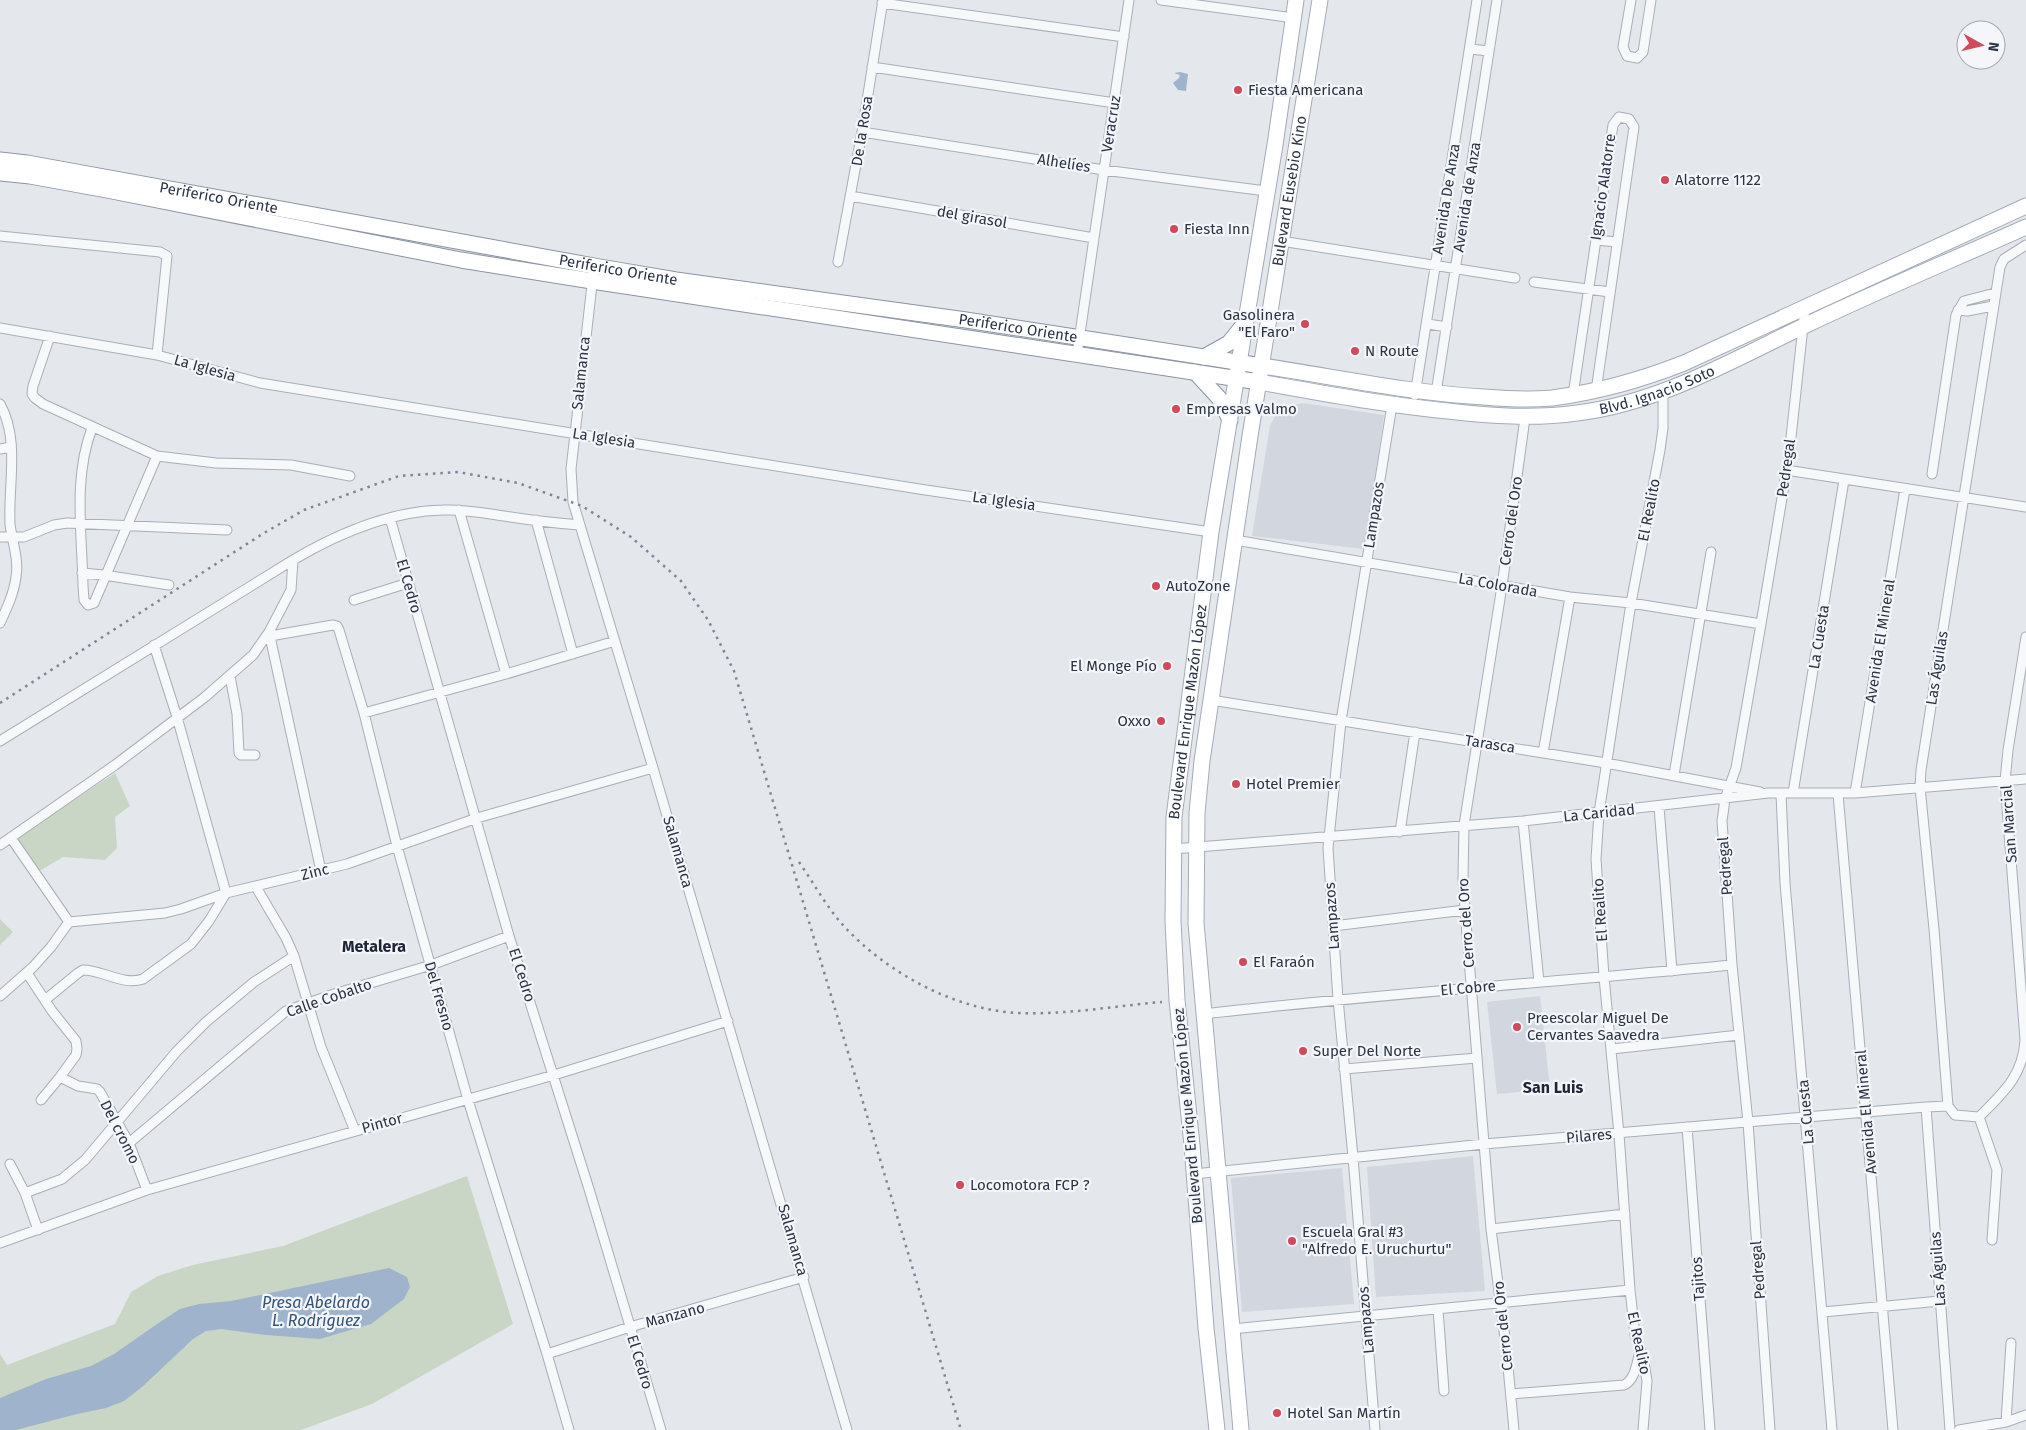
<svg xmlns="http://www.w3.org/2000/svg" width="2026" height="1430" font-family="'Fira Sans',sans-serif">
  <style>
    .built { fill: #d2d6de }
    .green { fill: #c9d6c5 }
    .water { fill: #9fb4cc }
    .lines { fill: none; stroke-linecap: round; stroke-linejoin: round }
    .minor-casing { stroke: #a9aeb7; stroke-width: 11 }
    .primary-casing { stroke: #a3abb8; stroke-width: 17 }
    .trunk-casing { stroke: #8b94a3; stroke-width: 17 }
    .minor { stroke: #f7f8fa; stroke-width: 9 }
    .primary { stroke: #fff; stroke-width: 15 }
    .trunk { stroke: #fff; stroke-width: 15 }
    .rail { stroke: #7d8696; stroke-width: 2.5; stroke-dasharray: 2.5 5; stroke-linecap: butt }
    .poi-dot { fill: #d1495b; stroke: #f4f6f9; stroke-width: 2 }
    .labels { text-anchor: middle; stroke-width: 4.5; stroke-linejoin: round; paint-order: stroke }
    .poi-label { font-size: 15px; fill: #2b3445; stroke: #f4f6f9; text-anchor: start }
    .street-label { font-size: 15px; fill: #2b3445; stroke: #f4f6f9 }
    .neighbourhood-label { font-size: 16px; font-weight: bold; fill: #1d2536; stroke: #f4f6f9 }
    .water-label { font-size: 16px; font-style: italic; fill: #34527a; stroke: #f4f6f9 }
  </style>
  <rect width="100%" height="100%" fill="#e4e7ec"/>
  <path class="built" d="M 1302,403 L 1384,415 L 1364,549 L 1252,536 L 1270,426 L 1277,412 L 1288,407 Z
    M 1540,996 L 1550,1089 L 1497,1094 L 1487,1002 Z
    M 1473,1156 L 1485,1291 L 1376,1297 L 1367,1167 Z
    M 1342,1168 L 1354,1304 L 1242,1312 L 1231,1178 Z"/>
  <path class="green" d="M 115,773 L 130,806 L 115,817 L 117,848 L 105,860 L 63,857 L 38,872 L 15,839 Z
    M 0,919 L 13,932 L 0,945 Z
    M 467,1176 L 513,1324 L 372,1404 L 301,1430 L 0,1430 L 0,1354 L 7,1365 L 115,1324 L 131,1292 L 158,1276 L 193,1265 L 283,1246 Z"/>
  <path class="water" d="M 1180,72 L 1188,74 L 1186,91 L 1178,90 L 1173,83 L 1179,78 L 1180,75 L 1174,73 Z
    M 389,1268 L 407,1277 L 410,1287 L 404,1299 L 371,1324 L 320,1339 L 266,1335 L 221,1329 L 206,1331 L 193,1339 L 142,1387 L 124,1401 L 106,1408 L 77,1414 L 16,1430 L 0,1430 L 0,1398 L 46,1379 L 91,1366 L 114,1354 L 157,1324 L 180,1309 L 199,1304 L 231,1301 Z"/>
  <g class="lines">
    <defs>
      <path id="minor" d="M 1161,0 L 1294,18
        M 1631,0 L 1623,47 L 1627,56 L 1637,58 L 1643,52 L 1651,0
        M 882,3 L 1124,37
        M 1470,49 L 1489,51
        M 872,67 L 1115,103
        M 862,132 L 1104,170 L 1266,191
        M 850,196 L 1094,238
        M 0,236 L 160,252 L 167,256 L 157,355
        M 1596,240 L 1617,242
        M 1281,241 L 1515,278
        M 838,262 L 862,132 L 883,0
        M 593,276 L 571,469 L 573,502 L 653,768 L 847,1430
        M 1534,282 L 1610,292
        M 1958,310 L 1967,311 L 1993,306
        M 1428,324 L 1447,327
        M 0,328 L 157,355 L 260,383 L 919,489 L 1211,532
        M 50,336 L 33,386 L 32,394 L 35,398 L 43,404 L 157,456 L 216,463 L 291,465 L 350,476
        M 1077,354 L 1129,0
        M 1436,393 L 1497,0
        M 1415,395 L 1477,0
        M 1573,395 L 1613,125 L 1619,117 L 1629,119 L 1634,127 L 1596,391
        M 0,404 C 20,440 8,484 10,524 C 12,541 19,559 16,577 C 14,593 7,608 0,623
        M 92,428 C 73,478 82,533 83,586 L 84,600 L 88,605 L 94,603 L 157,456
        M 0,449 L 11,447
        M 1786,470 L 2026,507
        M 1932,474 L 1956,315 L 1964,301 L 1995,293
        M 459,510 L 506,674
        M 390,518 L 509,936 L 589,1189 L 661,1430
        M 536,520 L 573,654
        M 0,537 L 24,537 L 54,525 L 67,523 L 227,530
        M 1235,540 L 1570,597 L 1631,603 L 1761,624
        M 293,560 L 291,590 L 269,632 L 321,871
        M 82,573 L 104,575 L 169,585
        M 354,600 L 408,583
        M 270,636 L 333,625 L 337,626 L 339,630 L 364,713 L 397,846 L 468,1100 L 547,1354 L 569,1430
        M 230,676 L 237,714 L 239,753 L 241,755 L 255,755
        M 1211,700 L 1606,763 L 1760,792
        M 364,713 L 506,674 L 615,641
        M 0,741 L 293,560 C 337,534 391,511 443,510 C 464,509 484,513 504,516 C 529,520 555,523 580,525
        M 1543,753 L 1570,597
        M 1674,775 L 1711,552
        M 1793,793 L 1844,480
        M 1855,793 L 1905,489
        M 1781,794 L 1785,883 L 1832,1430
        M 1838,794 L 1893,1430
        M 1659,807 L 1672,971
        M 1523,821 L 1539,982
        M 1400,832 L 1415,732
        M 11,838 L 69,922
        M 0,845 L 115,765 L 205,697 L 253,655 L 269,632
        M 1173,849 L 1523,821 L 1768,793 L 1855,793 L 2026,779
        M 256,887 L 286,938 L 294,956 L 321,1047 L 355,1131
        M 1333,926 L 1465,910
        M 27,973 L 52,1011 L 76,1041 L 77,1049 L 76,1055 L 60,1077 L 78,1086 L 97,1089 L 100,1092 L 129,1143 L 147,1190
        M 0,996 L 33,967 L 51,947 L 69,922 L 165,913 L 181,909 L 226,893 L 347,864 L 477,818 L 653,768
        M 45,1000 L 78,973 L 83,970 C 103,970 123,986 143,979 L 191,944 L 209,921 L 226,893 L 177,717 L 154,645
        M 1203,1014 C 1379,994 1556,982 1732,965
        M 1612,1049 L 1739,1035
        M 1344,1069 L 1477,1058
        M 41,1100 L 60,1077
        M 1948,1106 L 1934,929 L 1920,787 L 1921,770 L 2000,267 L 2004,259 L 2026,245
        M 1926,1107 L 1950,1430
        M 1979,1117 C 2003,1093 2023,1076 2025,1040 L 2005,781 L 2008,750 L 2026,637
        M 1979,1117 L 1997,1170 L 1992,1240
        M 1687,1127 L 1710,1430
        M 129,1143 L 286,1011 L 334,994 L 431,965 L 509,936
        M 10,1164 L 25,1193
        M 1194,1174 L 1484,1144 L 1926,1107 L 1948,1106 L 1955,1115 L 1979,1117
        M 1491,1229 L 1625,1214
        M 38,1230 L 25,1193 L 62,1179 L 85,1160 L 177,1051 L 206,1022 L 254,982 L 294,956
        M 0,1243 L 147,1190 L 554,1075 L 728,1021
        M 1438,1309 L 1444,1391
        M 1823,1312 L 1940,1301
        M 1232,1329 L 1630,1290
        M 547,1354 L 630,1327 L 804,1277
        M 1511,1394 L 1624,1385 C 1635,1380 1637,1363 1640,1351
        M 2006,1422 L 2011,1343
        M 1375,1430 L 1353,1157 L 1338,999 L 1328,848 L 1341,721 L 1392,405
        M 1514,1430 L 1506,1346 L 1491,1229 L 1465,910 L 1463,878 L 1464,825 L 1502,586 L 1525,418
        M 1643,1430 L 1647,1381 L 1643,1357 L 1635,1335 L 1630,1290 L 1619,1134 L 1604,977 L 1596,859 L 1599,813 L 1631,603 L 1660,450 L 1663,428 L 1663,392
        M 1770,1430 L 1748,1122 L 1732,965 L 1722,821 L 1725,799 L 1736,768 L 1761,624 L 1789,456 L 1805,308
        M 1959,1430 L 2006,1422 L 2026,1415"/>
      <g id="primary">
        <path d="M 1262,366 C 1336,377 1409,393 1484,397 C 1507,399 1529,400 1552,398 C 1598,392 1641,380 1684,363 L 2026,206"/>
        <path id="s1" d="M 1259,382 C 1322,393 1385,405 1448,411 C 1491,416 1534,419 1577,413 C 1659,403 1731,361 1804,326 C 1877,291 1952,260 2026,227"/>
        <path id="s2" d="M 1217,1430 L 1206,1328 L 1192,1145 L 1177,1000 L 1173,921 L 1174,817 L 1211,532 L 1275,145 L 1296,0"/>
        <path id="s3" d="M 1241,1430 L 1196,923 L 1197,813 L 1202,761 L 1250,436 L 1320,0"/>
      </g>
      <g id="trunk">
        <path id="s4" d="M 0,160 L 27,163 L 594,266 L 676,280 L 966,320 L 1262,366"/>
        <path d="M 0,173 L 30,176 L 107,190 L 461,260 L 592,281 L 1259,382"/>
        <path d="M 1204,357 L 1229,343 L 1245,323"/>
        <path d="M 1195,372 L 1219,398 L 1230,420"/>
      </g>
    </defs>
    <use href="#minor" class="minor-casing"/>
    <use href="#primary" class="primary-casing"/>
    <use href="#trunk" class="trunk-casing"/>
    <use href="#minor" class="minor"/>
    <use href="#primary" class="primary"/>
    <use href="#trunk" class="trunk"/>
    <path class="rail" d="M 0,703 L 264,533 L 304,510 L 399,476 L 458,472 L 518,483 L 582,506 L 631,537 L 681,581 L 708,620 L 734,671 L 961,1430
      M 799,862 C 813,882 826,906 842,924 C 884,971 954,1010 1018,1013 C 1065,1015 1114,1006 1162,1002"/>
  </g>
  <g class="poi-dot">
    <circle cx="1238" cy="90" r="5"/>
    <circle cx="1665" cy="180" r="5"/>
    <circle cx="1174" cy="229" r="5"/>
    <circle cx="1305" cy="324" r="5"/>
    <circle cx="1355" cy="351" r="5"/>
    <circle cx="1176" cy="409" r="5"/>
    <circle cx="1156" cy="586" r="5"/>
    <circle cx="1167" cy="666" r="5"/>
    <circle cx="1161" cy="721" r="5"/>
    <circle cx="1236" cy="784" r="5"/>
    <circle cx="1243" cy="962" r="5"/>
    <circle cx="1517" cy="1027" r="5"/>
    <circle cx="1303" cy="1051" r="5"/>
    <circle cx="960" cy="1185" r="5"/>
    <circle cx="1292" cy="1241" r="5"/>
    <circle cx="1277" cy="1413" r="5"/>
  </g>
  <g class="labels">
    <g class="poi-label">
      <text x="1248" y="95">Fiesta Americana</text>
      <text x="1675" y="185">Alatorre 1122</text>
      <text x="1184" y="234">Fiesta Inn</text>
      <text x="1295" y="320" text-anchor="end">Gasolinera<tspan x="1295" dy="17">"El Faro"</tspan></text>
      <text x="1365" y="356">N Route</text>
      <text x="1186" y="414">Empresas Valmo</text>
      <text x="1166" y="591">AutoZone</text>
      <text x="1157" y="671" text-anchor="end">El Monge Pío</text>
      <text x="1151" y="726" text-anchor="end">Oxxo</text>
      <text x="1246" y="789">Hotel Premier</text>
      <text x="1253" y="967">El Faraón</text>
      <text x="1527" y="1023">Preescolar Miguel De<tspan x="1527" dy="17">Cervantes Saavedra</tspan></text>
      <text x="1313" y="1056">Super Del Norte</text>
      <text x="970" y="1190">Locomotora FCP ?</text>
      <text x="1302" y="1237">Escuela Gral #3<tspan x="1302" dy="17">"Alfredo E. Uruchurtu"</tspan></text>
      <text x="1287" y="1418">Hotel San Martín</text>
    </g>
    <g class="street-label">
      <text transform="translate(1111 124) rotate(-81)" y="5">Veracruz</text>
      <text transform="translate(862 131) rotate(-81)" y="5">De la Rosa</text>
      <text transform="translate(1064 163) rotate(9)" y="5">Alhelíes</text>
      <text transform="translate(1603 187) rotate(-82)" y="5">Ignacio Alatorre</text>
      <text dy="5" stroke="none"><textPath href="#s3" startOffset="1248">Bulevard Eusebio Kino</textPath></text>
      <text transform="translate(1467 197) rotate(-81)" y="5">Avenida de Anza</text>
      <text dy="5" stroke="none"><textPath href="#s4" startOffset="222">Periferico Oriente</textPath></text>
      <text transform="translate(1446 199) rotate(-81)" y="5">Avenida De Anza</text>
      <text transform="translate(972 217) rotate(10)" y="5">del girasol</text>
      <text dy="5" stroke="none"><textPath href="#s4" startOffset="628">Periferico Oriente</textPath></text>
      <text dy="5" stroke="none"><textPath href="#s4" startOffset="1032">Periferico Oriente</textPath></text>
      <text transform="translate(205 368) rotate(16)" y="5">La Iglesia</text>
      <text transform="translate(581 373) rotate(-84)" y="5">Salamanca</text>
      <text dy="5" stroke="none"><textPath href="#s1" startOffset="404">Blvd. Ignacio Soto</textPath></text>
      <text transform="translate(604 438) rotate(9)" y="5">La Iglesia</text>
      <text transform="translate(1786 468) rotate(-82)" y="5">Pedregal</text>
      <text transform="translate(1004 501) rotate(8)" y="5">La Iglesia</text>
      <text transform="translate(1649 510) rotate(-79)" y="5">El Realito</text>
      <text transform="translate(1374 515) rotate(-81)" y="5">Lampazos</text>
      <text transform="translate(1511 521) rotate(-82)" y="5">Cerro del Oro</text>
      <text transform="translate(1498 585) rotate(10)" y="5">La Colorada</text>
      <text transform="translate(409 586) rotate(74)" y="5">El Cedro</text>
      <text transform="translate(1819 637) rotate(-81)" y="5">La Cuesta</text>
      <text transform="translate(1880 641) rotate(-81)" y="5">Avenida El Mineral</text>
      <text transform="translate(1937 668) rotate(-81)" y="5">Las Águilas</text>
      <text dy="5" stroke="none"><textPath href="#s2" startOffset="721">Boulevard Enrique Mazón López</textPath></text>
      <text transform="translate(1490 744) rotate(9)" y="5">Tarasca</text>
      <text transform="translate(1599 813) rotate(-6)" y="5">La Caridad</text>
      <text transform="translate(2009 824) rotate(-94)" y="5">San Marcial</text>
      <text transform="translate(678 852) rotate(74)" y="5">Salamanca</text>
      <text transform="translate(1725 866) rotate(-94)" y="5">Pedregal</text>
      <text transform="translate(315 872) rotate(-14)" y="5">Zinc</text>
      <text transform="translate(1600 910) rotate(-94)" y="5">El Realito</text>
      <text transform="translate(1332 916) rotate(-94)" y="5">Lampazos</text>
      <text transform="translate(1466 923) rotate(-94)" y="5">Cerro del Oro</text>
      <text transform="translate(522 975) rotate(72)" y="5">El Cedro</text>
      <text transform="translate(1468 988) rotate(-5)" y="5">El Cobre</text>
      <text transform="translate(439 996) rotate(74)" y="5">Del Fresno</text>
      <text transform="translate(329 998) rotate(-19)" y="5">Calle Cobalto</text>
      <text transform="translate(1806 1112) rotate(-95)" y="5">La Cuesta</text>
      <text transform="translate(1866 1112) rotate(-95)" y="5">Avenida El Mineral</text>
      <text transform="translate(1188 1116) rotate(-95)" y="5">Boulevard Enrique Mazón López</text>
      <text transform="translate(382 1123) rotate(-15)" y="5">Pintor</text>
      <text transform="translate(120 1132) rotate(63)" y="5">Del cromo</text>
      <text transform="translate(1589 1136) rotate(-5)" y="5">Pilares</text>
      <text transform="translate(793 1240) rotate(74)" y="5">Salamanca</text>
      <text transform="translate(1938 1269) rotate(-94)" y="5">Las Águilas</text>
      <text transform="translate(1758 1270) rotate(-94)" y="5">Pedregal</text>
      <text transform="translate(1698 1279) rotate(-94)" y="5">Tajitos</text>
      <text transform="translate(675 1315) rotate(-15)" y="5">Manzano</text>
      <text transform="translate(1366 1320) rotate(-95)" y="5">Lampazos</text>
      <text transform="translate(1503 1326) rotate(-96)" y="5">Cerro del Oro</text>
      <text transform="translate(1639 1343) rotate(78)" y="5">El Realito</text>
      <text transform="translate(640 1362) rotate(73)" y="5">El Cedro</text>
    </g>
    <g class="neighbourhood-label">
      <text x="374" y="952">Metalera</text>
      <text x="1553" y="1093">San Luis</text>
    </g>
    <g class="water-label">
      <text x="316" y="1308">Presa Abelardo<tspan x="316" dy="18">L. Rodríguez</tspan></text>
    </g>
  </g>
  <g transform="translate(1981 45) rotate(98)"><circle r="24" fill="#f4f6f9" stroke="#a4a8b1"/>
  <path d="M0-4L9 19L0 12L-9 19Z" fill="#d1495b"/>
  <text y="-8" font-size="14" font-weight="bold" text-anchor="middle" fill="#2b3445">N</text>
  </g>
</svg>
